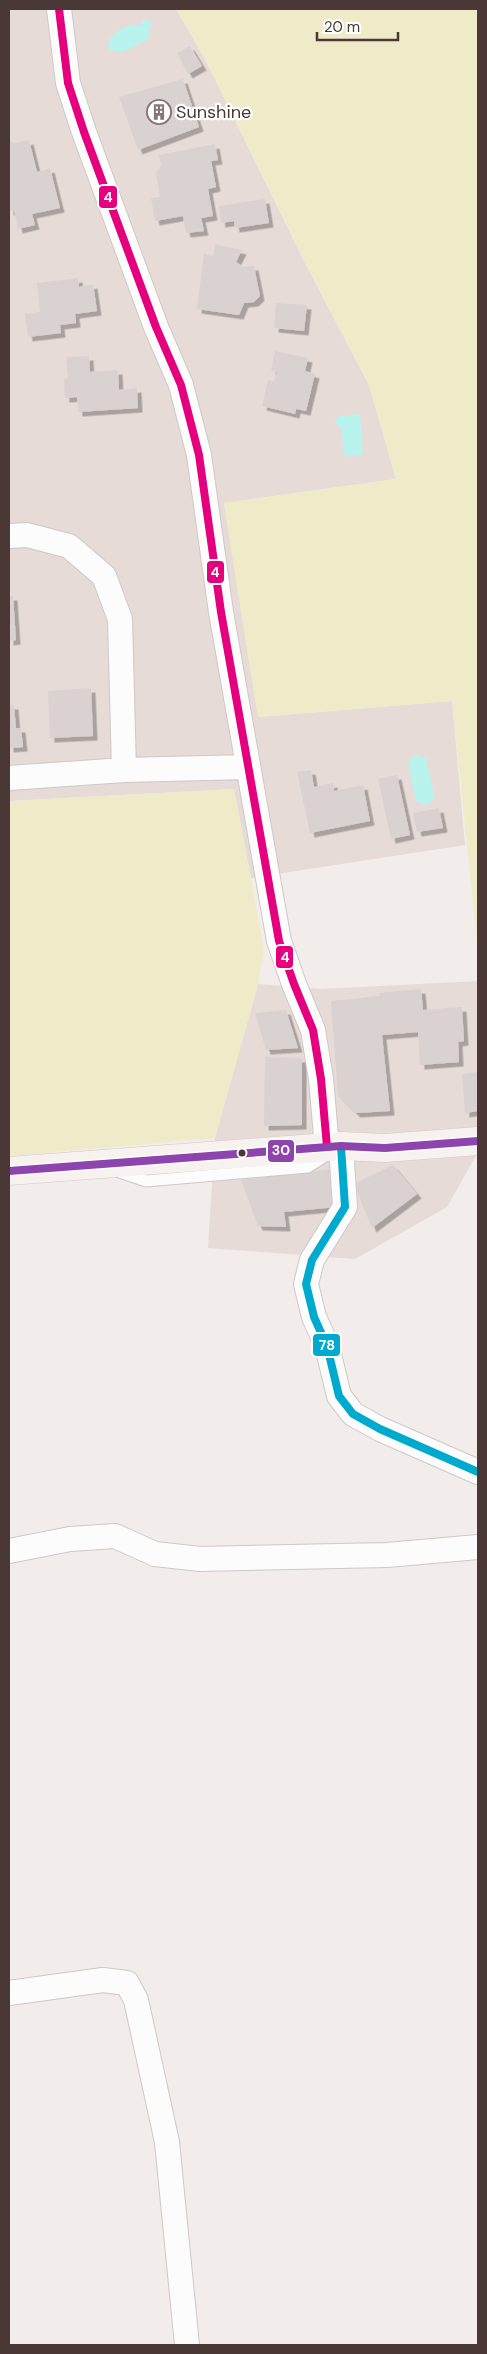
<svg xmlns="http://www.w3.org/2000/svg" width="487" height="2354" font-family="'DM Sans',sans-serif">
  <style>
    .residential { fill: #e6dbd7 }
    .green { fill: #efebc8 }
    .water { fill: #b8f3ee }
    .building { fill: #dad2d1; filter: url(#shadow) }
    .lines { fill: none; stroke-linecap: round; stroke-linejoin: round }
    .service-casing { stroke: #cec8c6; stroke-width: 13 }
    .minor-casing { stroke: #cec8c6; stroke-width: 26 }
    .secondary-casing { stroke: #d5c8c3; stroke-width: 29 }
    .service { stroke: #fdfcfc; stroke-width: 11 }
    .minor { stroke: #fdfcfc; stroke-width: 24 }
    .secondary { stroke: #f7f1ef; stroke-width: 28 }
    .bus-1-casing { stroke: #fff; stroke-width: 11 }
    .bus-2-casing { stroke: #fff; stroke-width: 11 }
    .bus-3-casing { stroke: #fff; stroke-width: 11 }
    .bus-1 { stroke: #e5007d; stroke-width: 8 }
    .bus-2 { stroke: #00a9ce; stroke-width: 8 }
    .bus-3 { stroke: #8e44ad; stroke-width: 8 }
    .bus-dot { fill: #493835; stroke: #fff; stroke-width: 2 }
    .labels { text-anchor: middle; stroke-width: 4.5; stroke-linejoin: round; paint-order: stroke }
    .poi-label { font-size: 18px; fill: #493835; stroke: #fff; text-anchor: start }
    .line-badge { stroke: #fff; stroke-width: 2 }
    .badge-label { font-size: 14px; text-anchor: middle; font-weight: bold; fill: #fff }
  </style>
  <defs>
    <filter id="shadow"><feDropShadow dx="4.5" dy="4.5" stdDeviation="0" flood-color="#0004"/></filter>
  </defs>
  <rect width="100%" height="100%" fill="#f2ecea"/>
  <path class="residential" d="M 9,9 L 176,9 L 205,59 L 305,263 L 369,385 L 396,479 L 224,503 L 258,717 L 452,701 L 465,845 L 251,878 L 234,789 L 9,801 Z
    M 478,981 L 478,1152 L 447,1207 L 355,1259 L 208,1248 L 215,1138 L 258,984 L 321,989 Z"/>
  <path class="green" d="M 176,9 L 478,9 L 478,951 L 452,701 L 258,717 L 224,503 L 396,479 L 369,385 L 305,263 L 205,59 Z
    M 234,789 L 264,950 L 258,984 L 215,1138 L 9,1156 L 9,801 Z"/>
  <path class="water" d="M 144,19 L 151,22 L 152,26 L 148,29 L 150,37 C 145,42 131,47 123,52 L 111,51 L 108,44 C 111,32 128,23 141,25 Z
    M 360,414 L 363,454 L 345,457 L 341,428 L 334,422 L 340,416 Z
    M 420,755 L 423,758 L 426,757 L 435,799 L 431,799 L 431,803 L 423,805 L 421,802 L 416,802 L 408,762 L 412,760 L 413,756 Z"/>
  <path class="building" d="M 190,46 L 202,66 L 188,74 L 177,53 Z
    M 183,79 L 199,127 L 138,150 L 119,97 Z
    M 9,138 L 13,144 L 29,140 L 37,172 L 50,168 L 60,208 L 32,214 L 35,225 L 18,229 L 14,210 L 9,211 Z
    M 215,144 L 218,160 L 211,161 L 216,187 L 208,189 L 213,216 L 201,218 L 204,231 L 186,233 L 183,216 L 155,221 L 151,198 L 160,197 L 156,173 L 161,166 L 159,155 Z
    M 265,199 L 269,223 L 235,228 L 234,221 L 221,223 L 219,206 Z
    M 215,244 L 242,250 L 236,262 L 244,267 L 254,266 L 260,296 L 254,302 L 244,303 L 239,315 L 197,309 L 204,253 L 213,257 Z
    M 78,278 L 79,287 L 93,284 L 97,311 L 75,314 L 76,323 L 60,325 L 61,333 L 28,337 L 25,314 L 40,312 L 37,283 Z
    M 276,303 L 307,305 L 304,331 L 274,328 Z
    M 275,351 L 308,358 L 305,371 L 315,374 L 306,411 L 296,409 L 295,414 L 262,406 L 268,380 L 274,381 L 277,372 L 271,370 Z
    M 89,356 L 90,372 L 118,370 L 119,390 L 137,388 L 138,408 L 78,412 L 77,397 L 65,398 L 64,379 L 68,378 L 66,357 Z
    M 9,596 L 13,596 L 16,640 L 9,641 Z
    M 91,688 L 93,736 L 50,738 L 48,691 Z
    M 9,705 L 14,705 L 16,728 L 21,728 L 23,747 L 9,748 Z
    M 311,770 L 314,787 L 333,783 L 334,791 L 363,785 L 370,821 L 310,833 L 297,772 Z
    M 397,775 L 410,835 L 391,839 L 378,779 Z
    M 439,808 L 443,828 L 417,832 L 413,813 Z
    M 421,989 L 423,1010 L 462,1007 L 464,1041 L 458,1042 L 459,1062 L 420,1065 L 418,1032 L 382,1035 L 390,1111 L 356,1113 L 338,1096 L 331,1001 L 380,996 L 379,993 Z
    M 286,1010 L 298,1048 L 266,1050 L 255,1013 Z
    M 265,1057 L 302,1058 L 302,1125 L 264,1126 Z
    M 478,1072 L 478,1111 L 465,1113 L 462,1074 Z
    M 393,1165 L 417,1194 L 372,1228 L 354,1184 Z
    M 332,1169 L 336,1207 L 284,1212 L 286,1227 L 258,1226 L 241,1180 Z"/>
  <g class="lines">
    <defs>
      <path id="service" d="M 117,1171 L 146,1181 L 308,1167 L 328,1154"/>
      <path id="minor" d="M 59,9 L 68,83 L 84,132 L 156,327 L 181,385 L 199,455 L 221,612 L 279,941 L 294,984 L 313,1030 L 321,1079 L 327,1147
        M 9,536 L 27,535 L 69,546 L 104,576 L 120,619 L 124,770
        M 9,778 L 124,770 L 248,767
        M 341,1146 L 345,1207 L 312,1260 L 306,1284 L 314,1317 L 327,1346 L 339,1396 L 353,1414 L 380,1429 L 478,1472
        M 9,1551 L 70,1539 L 115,1536 L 155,1554 L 200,1559 L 387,1555 L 478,1547
        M 9,1993 L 103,1980 L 127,1983 L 136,2000 L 167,2142 L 187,2345"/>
      <path id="secondary" d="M 9,1171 L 341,1146 L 385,1148 L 478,1141"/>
    </defs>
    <use href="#service" class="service-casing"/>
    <use href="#minor" class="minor-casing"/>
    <use href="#secondary" class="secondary-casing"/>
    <use href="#service" class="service"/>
    <use href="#minor" class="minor"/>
    <use href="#secondary" class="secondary"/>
    <defs>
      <path id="bus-1" d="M 59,9 L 68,83 L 84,132 L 156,327 L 181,385 L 199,455 L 221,612 L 279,941 L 294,984 L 313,1030 L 321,1079 L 327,1147"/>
      <path id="bus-2" d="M 341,1146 L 345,1207 L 312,1260 L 306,1284 L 314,1317 L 327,1346 L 339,1396 L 353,1414 L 380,1429 L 478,1472"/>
      <path id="bus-3" d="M 9,1171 L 341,1146 L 385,1148 L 478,1141"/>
    </defs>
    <use href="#bus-1" class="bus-1-casing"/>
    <use href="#bus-2" class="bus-2-casing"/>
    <use href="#bus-3" class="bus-3-casing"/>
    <use href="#bus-1" class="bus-1"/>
    <use href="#bus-2" class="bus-2"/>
    <use href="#bus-3" class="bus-3"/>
  </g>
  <defs>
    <symbol id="building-ring" viewBox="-11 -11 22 22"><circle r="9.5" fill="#fff" stroke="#847774" stroke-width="1.5"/><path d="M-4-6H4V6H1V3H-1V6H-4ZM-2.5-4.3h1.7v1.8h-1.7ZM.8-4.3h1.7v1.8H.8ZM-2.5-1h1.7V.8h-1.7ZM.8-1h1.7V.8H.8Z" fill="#847774"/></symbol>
  </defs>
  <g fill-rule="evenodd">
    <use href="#building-ring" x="145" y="98" width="28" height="28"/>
  </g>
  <circle class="bus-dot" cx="242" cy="1153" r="4.5"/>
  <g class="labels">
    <g class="poi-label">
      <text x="176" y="118">Sunshine</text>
    </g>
  </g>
  <g class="line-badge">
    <rect x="98" y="185" width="20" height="24" rx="5" fill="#e5007d"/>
    <rect x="206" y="560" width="19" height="24" rx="5" fill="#e5007d"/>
    <rect x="275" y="945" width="19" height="24" rx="5" fill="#e5007d"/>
    <rect x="267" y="1139" width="28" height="24" rx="5" fill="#8e44ad"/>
    <rect x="312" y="1333" width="29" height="24" rx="5" fill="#00a9ce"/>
  </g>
  <g class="badge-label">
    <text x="108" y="202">4</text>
    <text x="215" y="577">4</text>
    <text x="285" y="962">4</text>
    <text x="281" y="1155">30</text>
    <text x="327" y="1350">78</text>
  </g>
  <rect width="487" height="2354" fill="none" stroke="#493835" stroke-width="20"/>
  <path d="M317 32v8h81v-8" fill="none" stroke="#493835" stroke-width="2.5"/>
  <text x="324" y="32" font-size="15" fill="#493835" stroke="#ffffff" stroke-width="4" paint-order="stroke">20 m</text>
</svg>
